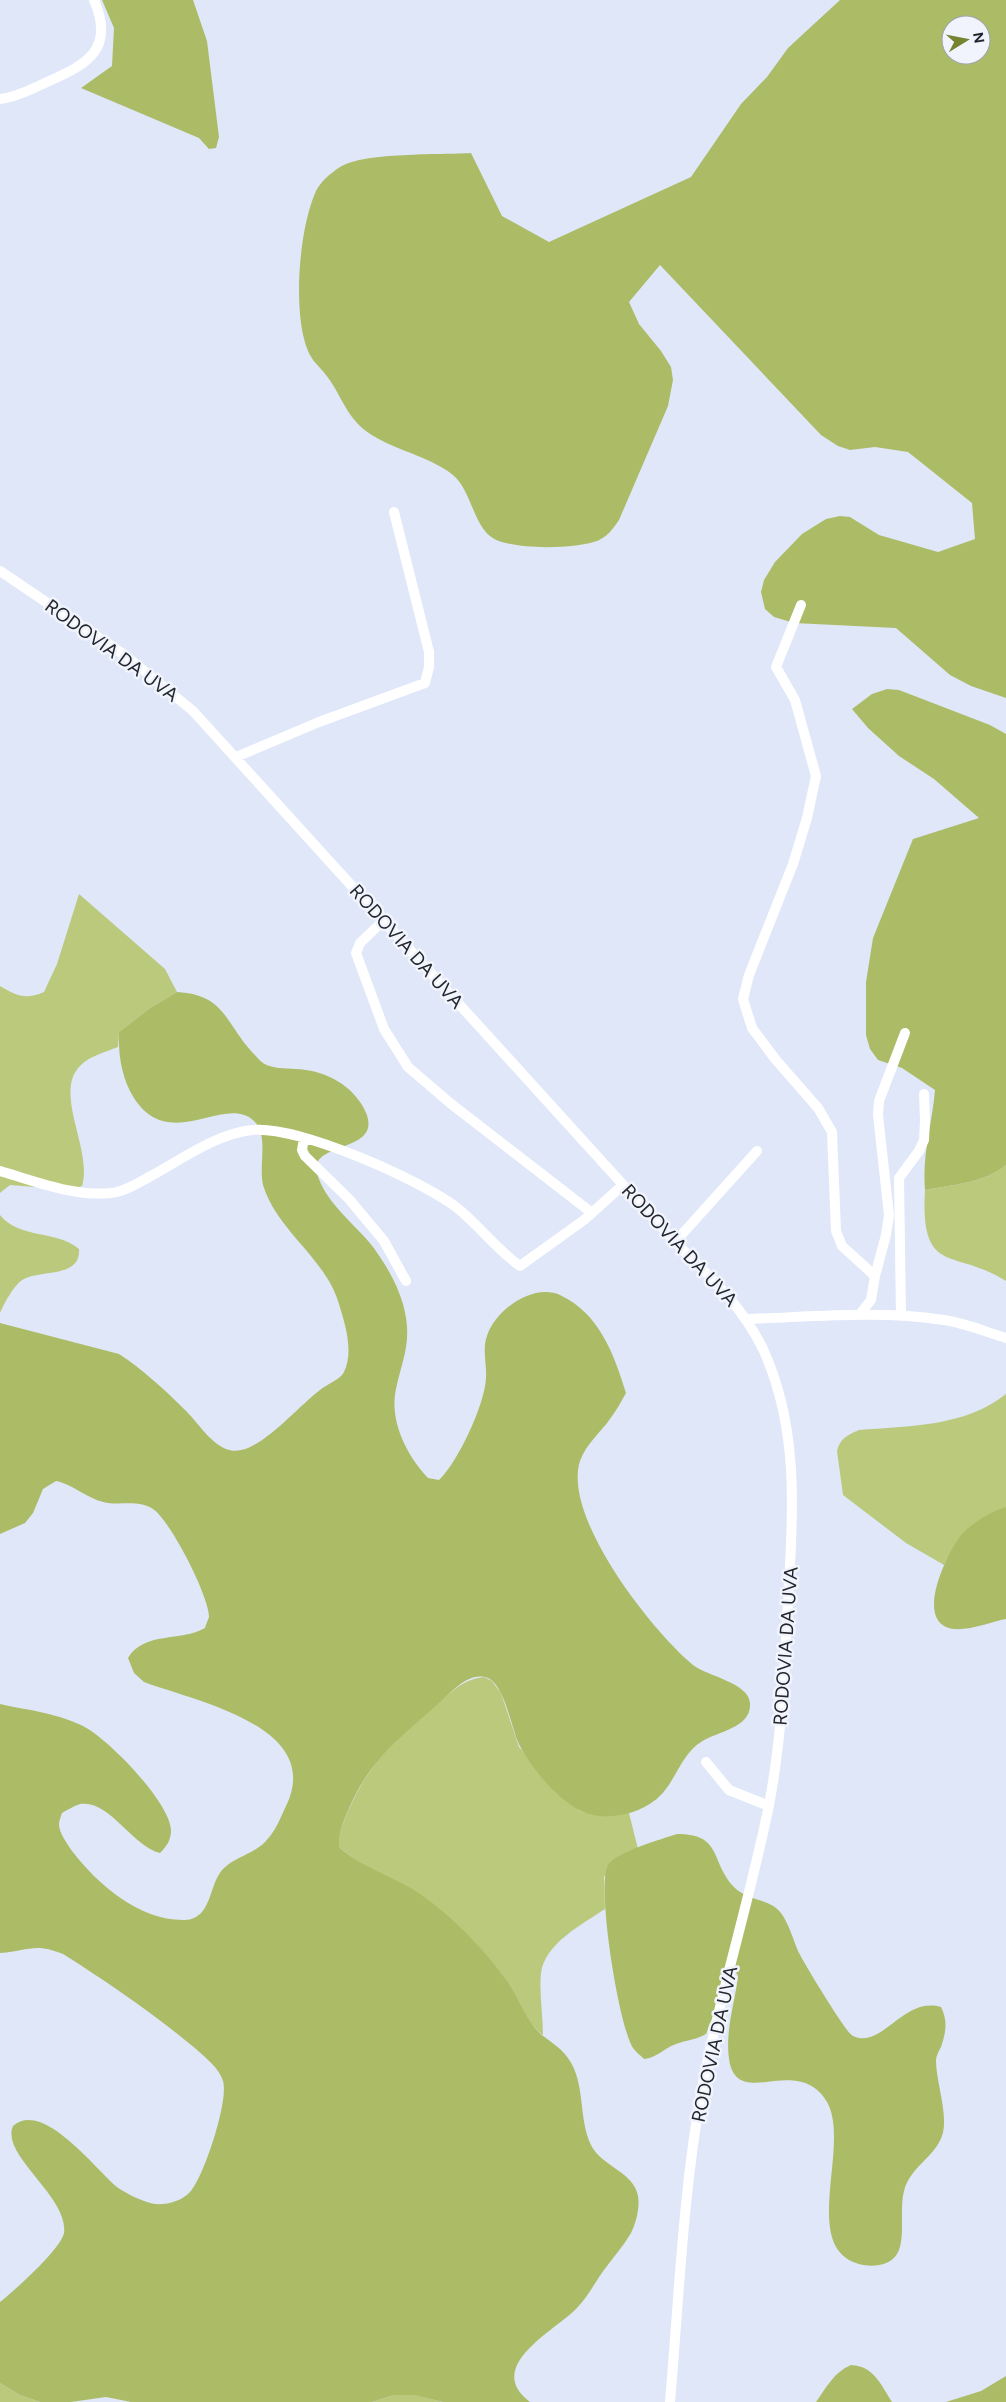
<svg xmlns="http://www.w3.org/2000/svg" width="1006" height="2402" font-family="Figtree,sans-serif">
  <style>
    .green { fill: #bbc97d }
    .forest { fill: #acbc66; fill-rule: evenodd }
    .lines { fill: none; stroke-linecap: round; stroke-linejoin: round }
    .minor { stroke: #fff; stroke-width: 10 }
    .labels { text-anchor: middle; stroke-width: 5; stroke-linejoin: round; paint-order: stroke }
    .street-label { font-size: 19px; fill: #23262d; stroke: #f1f4fc }
  </style>
  <rect width="100%" height="100%" fill="#dfe7f9"/>
  <path class="green" d="M 79,894 L 165,969 L 177,992 L 150,1008 L 119,1032 L 118,1047 C 106,1052 89,1056 80,1066 C 53,1093 93,1151 82,1186 L 70,1190 L 10,1185 L 0,1193 L 0,986 C 17,996 25,1000 44,992 L 57,964 Z
    M 1006,1165 L 1006,1281 C 954,1248 920,1277 925,1190 C 951,1185 985,1183 1006,1165 Z
    M 0,1215 C 19,1239 57,1230 79,1249 C 81,1279 39,1269 22,1280 C 12,1288 5,1302 0,1313 Z
    M 1006,1394 L 1006,1507 L 961,1536 L 944,1565 L 906,1543 L 843,1495 L 837,1451 C 840,1438 848,1435 859,1430 C 908,1426 965,1427 1006,1394 Z
    M 484,1677 L 492,1681 L 501,1693 L 519,1747 L 580,1811 L 593,1815 L 629,1813 L 638,1849 L 623,1855 L 604,1877 L 605,1909 C 583,1924 545,1943 541,1973 C 539,1993 543,2015 543,2035 C 525,2021 520,1999 507,1981 C 489,1956 466,1933 442,1912 C 411,1883 370,1874 339,1847 C 339,1830 343,1823 350,1807 C 370,1762 396,1739 433,1708 C 451,1693 460,1680 484,1677 Z
    M 0,2383 L 20,2395 L 40,2402 L 0,2402 Z
    M 394,2395 L 415,2395 L 443,2402 L 372,2402 Z"/>
  <path class="forest" d="M 102,0 L 193,0 L 207,41 L 219,137 L 216,148 L 209,149 L 199,138 L 81,88 L 112,66 L 114,28 Z
    M 840,0 L 1006,0 L 1006,698 L 971,686 L 950,675 L 896,628 L 794,623 L 774,617 L 765,609 L 761,592 L 764,580 L 775,562 L 802,534 L 826,519 L 840,516 L 850,517 L 879,535 L 938,552 L 975,539 L 972,503 L 908,452 L 875,447 L 850,450 L 838,446 L 821,435 L 660,265 L 629,302 L 639,324 L 661,351 L 671,367 L 673,380 L 668,406 L 619,520 C 613,529 607,537 597,541 C 576,549 507,551 490,536 C 473,522 470,489 453,475 C 426,453 380,448 357,423 C 344,409 338,390 326,375 C 320,367 312,361 308,351 C 292,313 299,228 316,191 C 321,181 331,173 340,167 C 364,152 440,155 471,153 L 502,216 L 549,242 L 691,177 L 741,104 L 767,77 L 788,48 ZM 951,25 L 981,25 L 981,55 L 951,55 Z
    M 887,689 L 899,690 L 990,725 L 1006,734 L 1006,1165 C 985,1183 951,1185 925,1190 C 922,1153 932,1126 935,1090 L 902,1068 L 878,1060 L 870,1049 L 866,1035 L 866,982 L 873,938 L 913,839 L 979,818 L 934,779 L 899,756 L 868,728 L 852,709 L 872,694 Z
    M 177,992 C 225,995 224,1021 252,1052 C 255,1055 259,1060 263,1063 C 272,1069 285,1068 296,1069 C 322,1070 348,1082 362,1105 C 392,1155 308,1139 317,1173 C 324,1200 351,1221 369,1242 C 383,1259 397,1283 403,1304 C 413,1341 403,1356 396,1389 C 389,1421 407,1456 428,1478 L 439,1480 C 458,1462 485,1404 486,1378 C 487,1364 482,1349 487,1336 C 495,1310 533,1283 560,1295 C 599,1313 614,1354 626,1393 C 621,1402 616,1411 610,1419 C 600,1433 586,1444 580,1461 C 562,1517 652,1631 693,1665 C 707,1676 749,1683 750,1703 C 752,1728 718,1731 701,1742 C 679,1756 675,1786 654,1801 C 636,1815 602,1822 581,1811 C 557,1799 534,1771 521,1748 C 511,1732 506,1682 485,1677 C 466,1673 450,1694 438,1704 C 401,1737 372,1758 351,1804 C 344,1820 339,1829 339,1847 C 365,1870 400,1878 427,1899 C 455,1919 488,1954 508,1982 C 518,1997 524,2014 535,2028 C 544,2039 559,2045 568,2058 C 586,2083 578,2118 591,2145 C 601,2166 634,2172 638,2196 C 640,2208 636,2223 631,2233 C 624,2245 615,2255 607,2266 C 596,2280 588,2297 576,2309 C 554,2331 483,2367 530,2402 L 443,2402 L 414,2395 L 394,2395 L 372,2402 L 131,2402 L 106,2397 L 71,2402 L 40,2402 L 20,2395 L 0,2383 L 0,2302 C 14,2291 61,2249 64,2233 C 69,2197 0,2155 13,2126 C 43,2099 97,2171 117,2187 C 127,2194 143,2202 155,2204 C 167,2205 182,2201 190,2192 C 204,2177 229,2100 223,2081 C 219,2068 206,2058 196,2049 C 154,2014 109,1983 63,1954 C 34,1942 28,1951 0,1953 L 0,1704 C 27,1710 56,1713 81,1725 C 106,1736 170,1802 171,1830 C 171,1840 167,1846 160,1853 C 132,1846 109,1799 80,1804 C 74,1806 67,1810 62,1813 C 61,1816 59,1821 59,1824 C 59,1833 67,1843 72,1851 C 98,1885 140,1921 185,1920 C 213,1919 208,1883 224,1868 C 236,1857 253,1854 265,1842 C 275,1832 280,1819 286,1806 C 325,1726 194,1701 144,1682 L 134,1673 L 128,1658 C 144,1631 181,1642 205,1628 C 206,1624 208,1620 209,1617 C 209,1596 170,1520 153,1509 C 139,1500 123,1505 108,1503 C 88,1500 75,1485 56,1481 L 43,1489 L 33,1513 L 25,1523 L 0,1534 L 0,1323 L 119,1354 C 142,1369 164,1389 184,1409 C 197,1421 209,1442 226,1449 C 233,1452 240,1451 248,1448 C 273,1437 298,1407 320,1390 C 327,1384 341,1379 344,1372 C 354,1351 345,1324 339,1304 C 326,1259 279,1232 264,1188 C 257,1168 270,1136 254,1121 C 225,1093 170,1154 134,1098 C 122,1079 118,1055 119,1032 L 150,1008 Z
    M 1006,1507 L 1006,1619 C 990,1622 962,1634 946,1627 C 917,1614 948,1552 961,1535 C 972,1523 990,1512 1006,1507 Z
    M 677,1834 C 722,1834 710,1860 733,1886 C 746,1901 769,1898 781,1913 C 789,1924 793,1939 798,1951 C 804,1963 846,2033 853,2036 C 882,2050 903,1996 941,2007 C 948,2021 946,2032 941,2047 C 939,2051 936,2056 936,2061 C 936,2082 949,2116 942,2136 C 934,2158 910,2167 904,2191 C 899,2209 906,2240 897,2254 C 889,2267 869,2268 856,2263 C 801,2244 851,2144 827,2102 C 797,2052 737,2112 729,2059 C 725,2031 735,2003 738,1976 L 733,1967 L 706,2034 C 696,2040 686,2040 676,2044 C 664,2048 657,2058 644,2059 C 641,2056 636,2052 633,2048 C 619,2027 596,1886 608,1865 C 616,1852 662,1839 677,1834 Z
    M 851,2365 C 874,2366 881,2385 892,2402 L 816,2402 C 826,2388 834,2372 851,2365 Z
    M 1006,2376 L 1006,2402 L 946,2402 L 981,2391 Z"/>
  <g class="lines">
    <path class="minor" d="M 0,99 C 16,97 32,89 47,82 C 88,64 115,49 94,0
      M 0,571 L 126,656 L 193,711 L 675,1242 C 710,1277 741,1304 763,1349 C 797,1423 794,1503 789,1582 C 785,1656 783,1732 769,1805 C 750,1900 720,1993 702,2088 C 683,2192 679,2298 670,2402
      M 801,605 L 776,667 L 795,700 L 816,776 L 807,818 L 793,864 L 749,975 L 743,999 L 752,1028 L 776,1060 L 818,1108 L 832,1132 L 836,1231 L 842,1246 L 875,1276 L 871,1300 L 860,1314
      M 236,757 L 319,722 L 425,683 L 429,667 L 429,652 L 394,512
      M 383,921 L 360,943 L 356,953 L 384,1029 L 408,1067 L 450,1103 L 592,1213
      M 304,1138 L 302,1150 L 305,1156 L 349,1199 L 384,1241 L 406,1281
      M 0,1171 C 35,1181 74,1197 111,1193 C 124,1192 138,1183 149,1177 C 181,1160 215,1134 252,1130 C 297,1125 419,1179 456,1207 C 479,1225 496,1249 520,1266 L 584,1220 L 623,1185
      M 675,1242 L 757,1151
      M 875,1276 L 886,1235 L 889,1215 L 878,1115 L 879,1101 L 905,1033
      M 901,1316 L 899,1178 L 919,1151 L 924,1140 L 925,1120 L 924,1094
      M 746,1319 C 812,1317 879,1310 944,1320 C 965,1323 986,1332 1006,1338
      M 706,1762 L 729,1790 L 769,1806"/>
  </g>
  <g class="labels">
    <g class="street-label">
      <text transform="translate(112 650) rotate(36)" y="7">RODOVIA DA UVA</text>
      <text transform="translate(407 946) rotate(48)" y="7">RODOVIA DA UVA</text>
      <text transform="translate(680 1245) rotate(47)" y="7">RODOVIA DA UVA</text>
      <text transform="translate(785 1646) rotate(-86)" y="7">RODOVIA DA UVA</text>
      <text transform="translate(714 2044) rotate(-78)" y="7">RODOVIA DA UVA</text>
    </g>
  </g>
  <g transform="translate(966 40) rotate(80)"><circle r="24" fill="#f1f4fc" stroke="#9fa2a9"/>
  <path d="M0-4L9 19L0 12L-9 19Z" fill="#768331"/>
  <text y="-8" font-size="14" font-weight="bold" text-anchor="middle" fill="#23262d">N</text>
  </g>
</svg>
